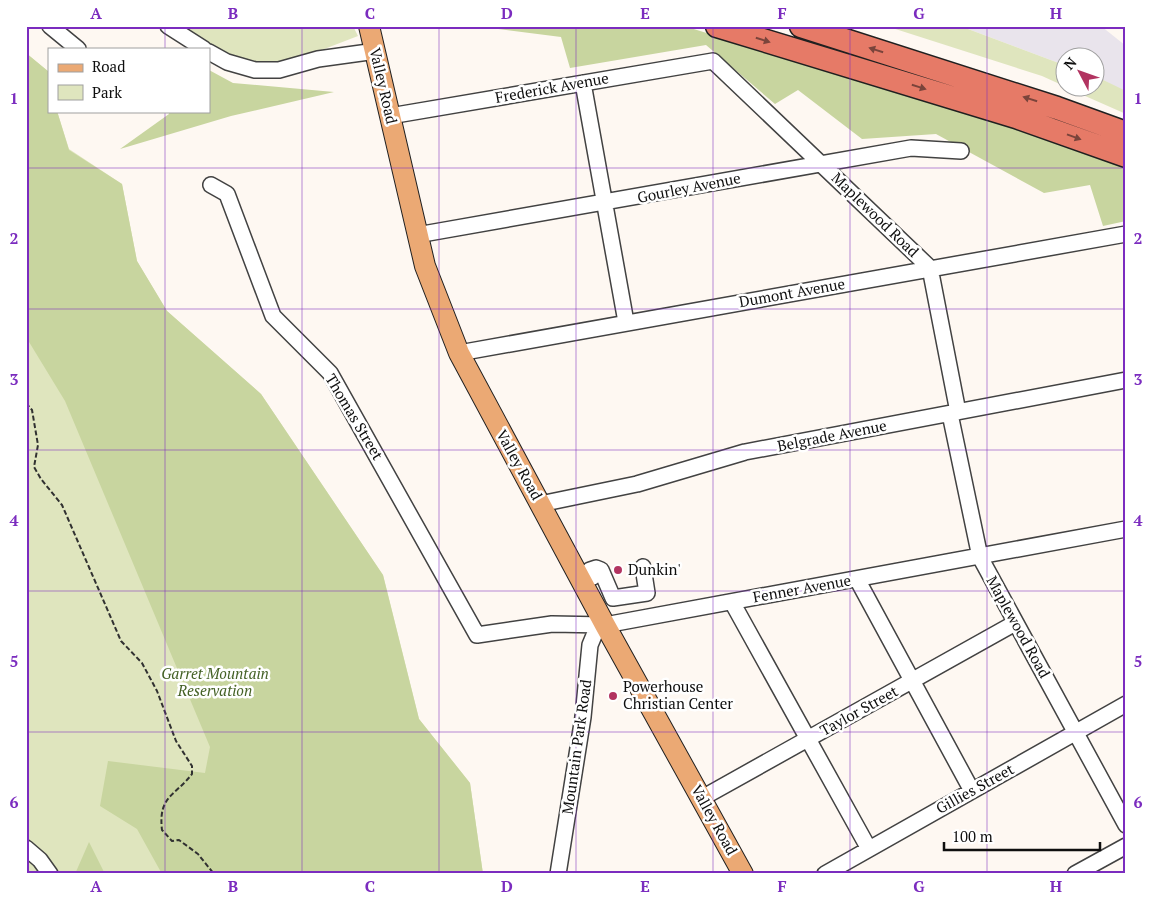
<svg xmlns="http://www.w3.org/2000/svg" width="1152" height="900" font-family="'PT Serif',serif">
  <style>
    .industrial { fill: #e9e4ec }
    .green { fill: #dfe5be }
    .forest { fill: #c8d59f }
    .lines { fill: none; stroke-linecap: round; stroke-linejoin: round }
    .minor-casing { stroke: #424242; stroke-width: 18 }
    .major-casing { stroke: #202020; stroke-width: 22 }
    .highway-casing { stroke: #202020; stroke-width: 25 }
    .path { stroke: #313131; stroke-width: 2; stroke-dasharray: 5 2.5; stroke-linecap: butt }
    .minor { stroke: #fff; stroke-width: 15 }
    .major { stroke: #eba974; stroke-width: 20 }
    .highway { stroke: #e67a67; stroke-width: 22 }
    .oneway { fill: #7a443b }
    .grid { fill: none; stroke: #7b2cbf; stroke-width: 1; stroke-opacity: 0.55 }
    .poi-dot { fill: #b23461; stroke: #fff; stroke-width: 2 }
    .labels { text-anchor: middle; stroke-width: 5; stroke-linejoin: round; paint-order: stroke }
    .street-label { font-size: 15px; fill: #0f0f0f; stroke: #fff }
    .poi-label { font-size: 15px; fill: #0f0f0f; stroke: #fff; text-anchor: start }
    .park-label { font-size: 15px; font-style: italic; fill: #446125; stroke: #fff }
    .neatline { fill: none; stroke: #7b2cbf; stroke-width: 2 }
    .grid-label { font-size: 16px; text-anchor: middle; font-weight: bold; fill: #7b2cbf }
  </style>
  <rect width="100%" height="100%" fill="#fef8f2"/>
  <path class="industrial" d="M 960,26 L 1101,26 L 1126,46 L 1126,92 L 1095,76 L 1094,58 L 1064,58 L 1064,65 Z"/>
  <path class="green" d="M 179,26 L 353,26 L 358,36 L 288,63 L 237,62 Z
    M 886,26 L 960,26 L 1064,65 L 1064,86 L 1042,76 Z
    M 26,53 L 49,72 L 49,111 L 57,111 L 69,149 L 122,184 L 137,261 L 167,311 L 261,394 L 383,575 L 419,719 L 470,783 L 483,874 L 26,874 Z
    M 1095,76 L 1126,91 L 1126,114 L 1067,88 L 1094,88 Z"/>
  <path class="forest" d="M 475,26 L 684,26 L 1089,151 L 1126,169 L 1126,221 L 1103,226 L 1090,185 L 1044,193 L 936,134 L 862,139 L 798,90 L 775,104 L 706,45 L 570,68 L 561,37 Z
    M 26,53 L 49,72 L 49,111 L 57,111 L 69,150 L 122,184 L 137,261 L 167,311 L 261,394 L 383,575 L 419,719 L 470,783 L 483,874 L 162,874 L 137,829 L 100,806 L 108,761 L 205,773 L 210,747 L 65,401 L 26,337 Z
    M 209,70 L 233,83 L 334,92 L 231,116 L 120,149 L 169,114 L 168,111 L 209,111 Z
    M 89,842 L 105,874 L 75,874 Z"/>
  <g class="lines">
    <defs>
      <path id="minor" d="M 50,26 L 78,49
        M 168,26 L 204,49
        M 209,52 L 227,62 L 255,70 L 279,70 L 318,59 L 376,51
        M 583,83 L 626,322
        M 390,116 L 713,61 L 930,268 L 958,412
        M 211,185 L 227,194 L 273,316 L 330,373 L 477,635 L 552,624 L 605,625 L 1126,529
        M 417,235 L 911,148 L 961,151
        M 459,353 L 1126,234
        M 950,414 L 980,557 L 1126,825
        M 540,504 L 637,484 L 745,452 L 1126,380
        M 599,571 L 593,577 L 589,575 L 590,570 L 596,568 L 601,570 L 613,598 L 647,593 L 643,567
        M 857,579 L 972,791
        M 732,602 L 869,849
        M 702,798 L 1015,623
        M 26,848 L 40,860 L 50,874
        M 558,874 L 583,717 L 590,645 L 595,633 L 605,625
        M 825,874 L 1126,704
        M 1075,874 L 1126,846"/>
      <path id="major" d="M 369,26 L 425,266 L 459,353 L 605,625 L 743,874"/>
      <path id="highway" d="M 717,26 L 1016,117 L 1126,156
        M 801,26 L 1057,108 L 1126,133"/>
    </defs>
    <use href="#minor" class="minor-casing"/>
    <use href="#major" class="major-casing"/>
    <use href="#highway" class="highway-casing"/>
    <path class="path" d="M 26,403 L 32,410 L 38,445 L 34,467 L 41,479 L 62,505 L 121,641 L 142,663 L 157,691 L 176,741 L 192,766 L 192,774 C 175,796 158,796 162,830 L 172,841 L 179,840 L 198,854 L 214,874"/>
    <use href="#minor" class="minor"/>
    <use href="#major" class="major"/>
    <use href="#highway" class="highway"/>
  </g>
  <defs><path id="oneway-solid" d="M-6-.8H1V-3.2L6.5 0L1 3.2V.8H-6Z" transform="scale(1.25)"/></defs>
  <g class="oneway">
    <use href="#oneway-solid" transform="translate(763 40) rotate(17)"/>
    <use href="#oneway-solid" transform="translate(876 50) rotate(-162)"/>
    <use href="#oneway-solid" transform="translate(919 87) rotate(17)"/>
    <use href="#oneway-solid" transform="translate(1030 99) rotate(-162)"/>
    <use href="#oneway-solid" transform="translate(1074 137) rotate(20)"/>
  </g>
  <path class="grid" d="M 165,26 L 165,49M 302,26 L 302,874M 439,26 L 439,874M 576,26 L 576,874M 713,26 L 713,874M 850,26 L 850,874M 987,26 L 987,874M 165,111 L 165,874M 26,168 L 1126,168M 26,309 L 1126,309M 26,450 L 1126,450M 26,591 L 1126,591M 26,732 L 1126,732"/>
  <g class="poi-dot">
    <circle cx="618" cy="570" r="5"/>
    <circle cx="613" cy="696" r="5"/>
  </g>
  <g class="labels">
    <g class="street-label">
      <text transform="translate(383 86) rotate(77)" y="5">Valley Road</text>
      <text transform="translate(552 88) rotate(-10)" y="5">Frederick Avenue</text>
      <text transform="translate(689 188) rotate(-11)" y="5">Gourley Avenue</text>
      <text transform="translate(875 215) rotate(44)" y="5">Maplewood Road</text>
      <text transform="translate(792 293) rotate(-10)" y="5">Dumont Avenue</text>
      <text transform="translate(354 417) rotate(59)" y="5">Thomas Street</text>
      <text transform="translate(832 436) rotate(-11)" y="5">Belgrade Avenue</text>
      <text transform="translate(519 465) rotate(61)" y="5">Valley Road</text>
      <text transform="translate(802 589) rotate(-10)" y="5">Fenner Avenue</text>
      <text transform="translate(1018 627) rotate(61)" y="5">Maplewood Road</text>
      <text transform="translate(859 711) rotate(-29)" y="5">Taylor Street</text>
      <text transform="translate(577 747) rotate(-82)" y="5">Mountain Park Road</text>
      <text transform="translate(975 789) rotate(-29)" y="5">Gillies Street</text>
      <text transform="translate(714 820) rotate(61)" y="5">Valley Road</text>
    </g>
    <g class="poi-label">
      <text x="628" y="575">Dunkin'</text>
      <text x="623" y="692">Powerhouse<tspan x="623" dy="17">Christian Center</tspan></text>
    </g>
    <g class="park-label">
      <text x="215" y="679">Garret Mountain<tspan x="215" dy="17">Reservation</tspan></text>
    </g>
  </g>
  <rect width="1152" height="900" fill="none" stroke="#ffffff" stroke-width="55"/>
  <rect x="48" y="48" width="162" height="65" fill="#ffffff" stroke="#9f9f9f"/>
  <rect x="58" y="64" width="25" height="8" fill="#eba974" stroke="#9f9f9f"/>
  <text x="92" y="72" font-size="15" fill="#0f0f0f">Road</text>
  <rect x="58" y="85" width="25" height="15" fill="#dfe5be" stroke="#9f9f9f"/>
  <text x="92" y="98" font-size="15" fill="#0f0f0f">Park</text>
  <g transform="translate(1080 72) rotate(311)"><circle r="24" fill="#ffffff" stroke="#9f9f9f"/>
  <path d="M0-4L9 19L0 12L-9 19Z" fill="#b23461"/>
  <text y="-8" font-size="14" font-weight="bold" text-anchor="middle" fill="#0f0f0f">N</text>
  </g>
  <path d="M944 842v8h156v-8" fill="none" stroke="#0f0f0f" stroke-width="2.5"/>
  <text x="952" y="842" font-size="15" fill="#0f0f0f" stroke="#ffffff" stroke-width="4" paint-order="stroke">100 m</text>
  <rect x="28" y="28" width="1096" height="844" class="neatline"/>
  <g class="grid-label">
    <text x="96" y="19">A</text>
    <text x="233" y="19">B</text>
    <text x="370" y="19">C</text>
    <text x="507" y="19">D</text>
    <text x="645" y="19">E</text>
    <text x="782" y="19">F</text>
    <text x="919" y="19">G</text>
    <text x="1056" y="19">H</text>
    <text x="14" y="104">1</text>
    <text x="1138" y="104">1</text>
    <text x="14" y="244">2</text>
    <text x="1138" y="244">2</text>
    <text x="14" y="385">3</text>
    <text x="1138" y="385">3</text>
    <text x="14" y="526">4</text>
    <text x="1138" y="526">4</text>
    <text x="14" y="667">5</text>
    <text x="1138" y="667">5</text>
    <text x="14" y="808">6</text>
    <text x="1138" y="808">6</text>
    <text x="96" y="892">A</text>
    <text x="233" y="892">B</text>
    <text x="370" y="892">C</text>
    <text x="507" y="892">D</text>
    <text x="645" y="892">E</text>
    <text x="782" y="892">F</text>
    <text x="919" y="892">G</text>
    <text x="1056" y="892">H</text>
  </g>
</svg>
